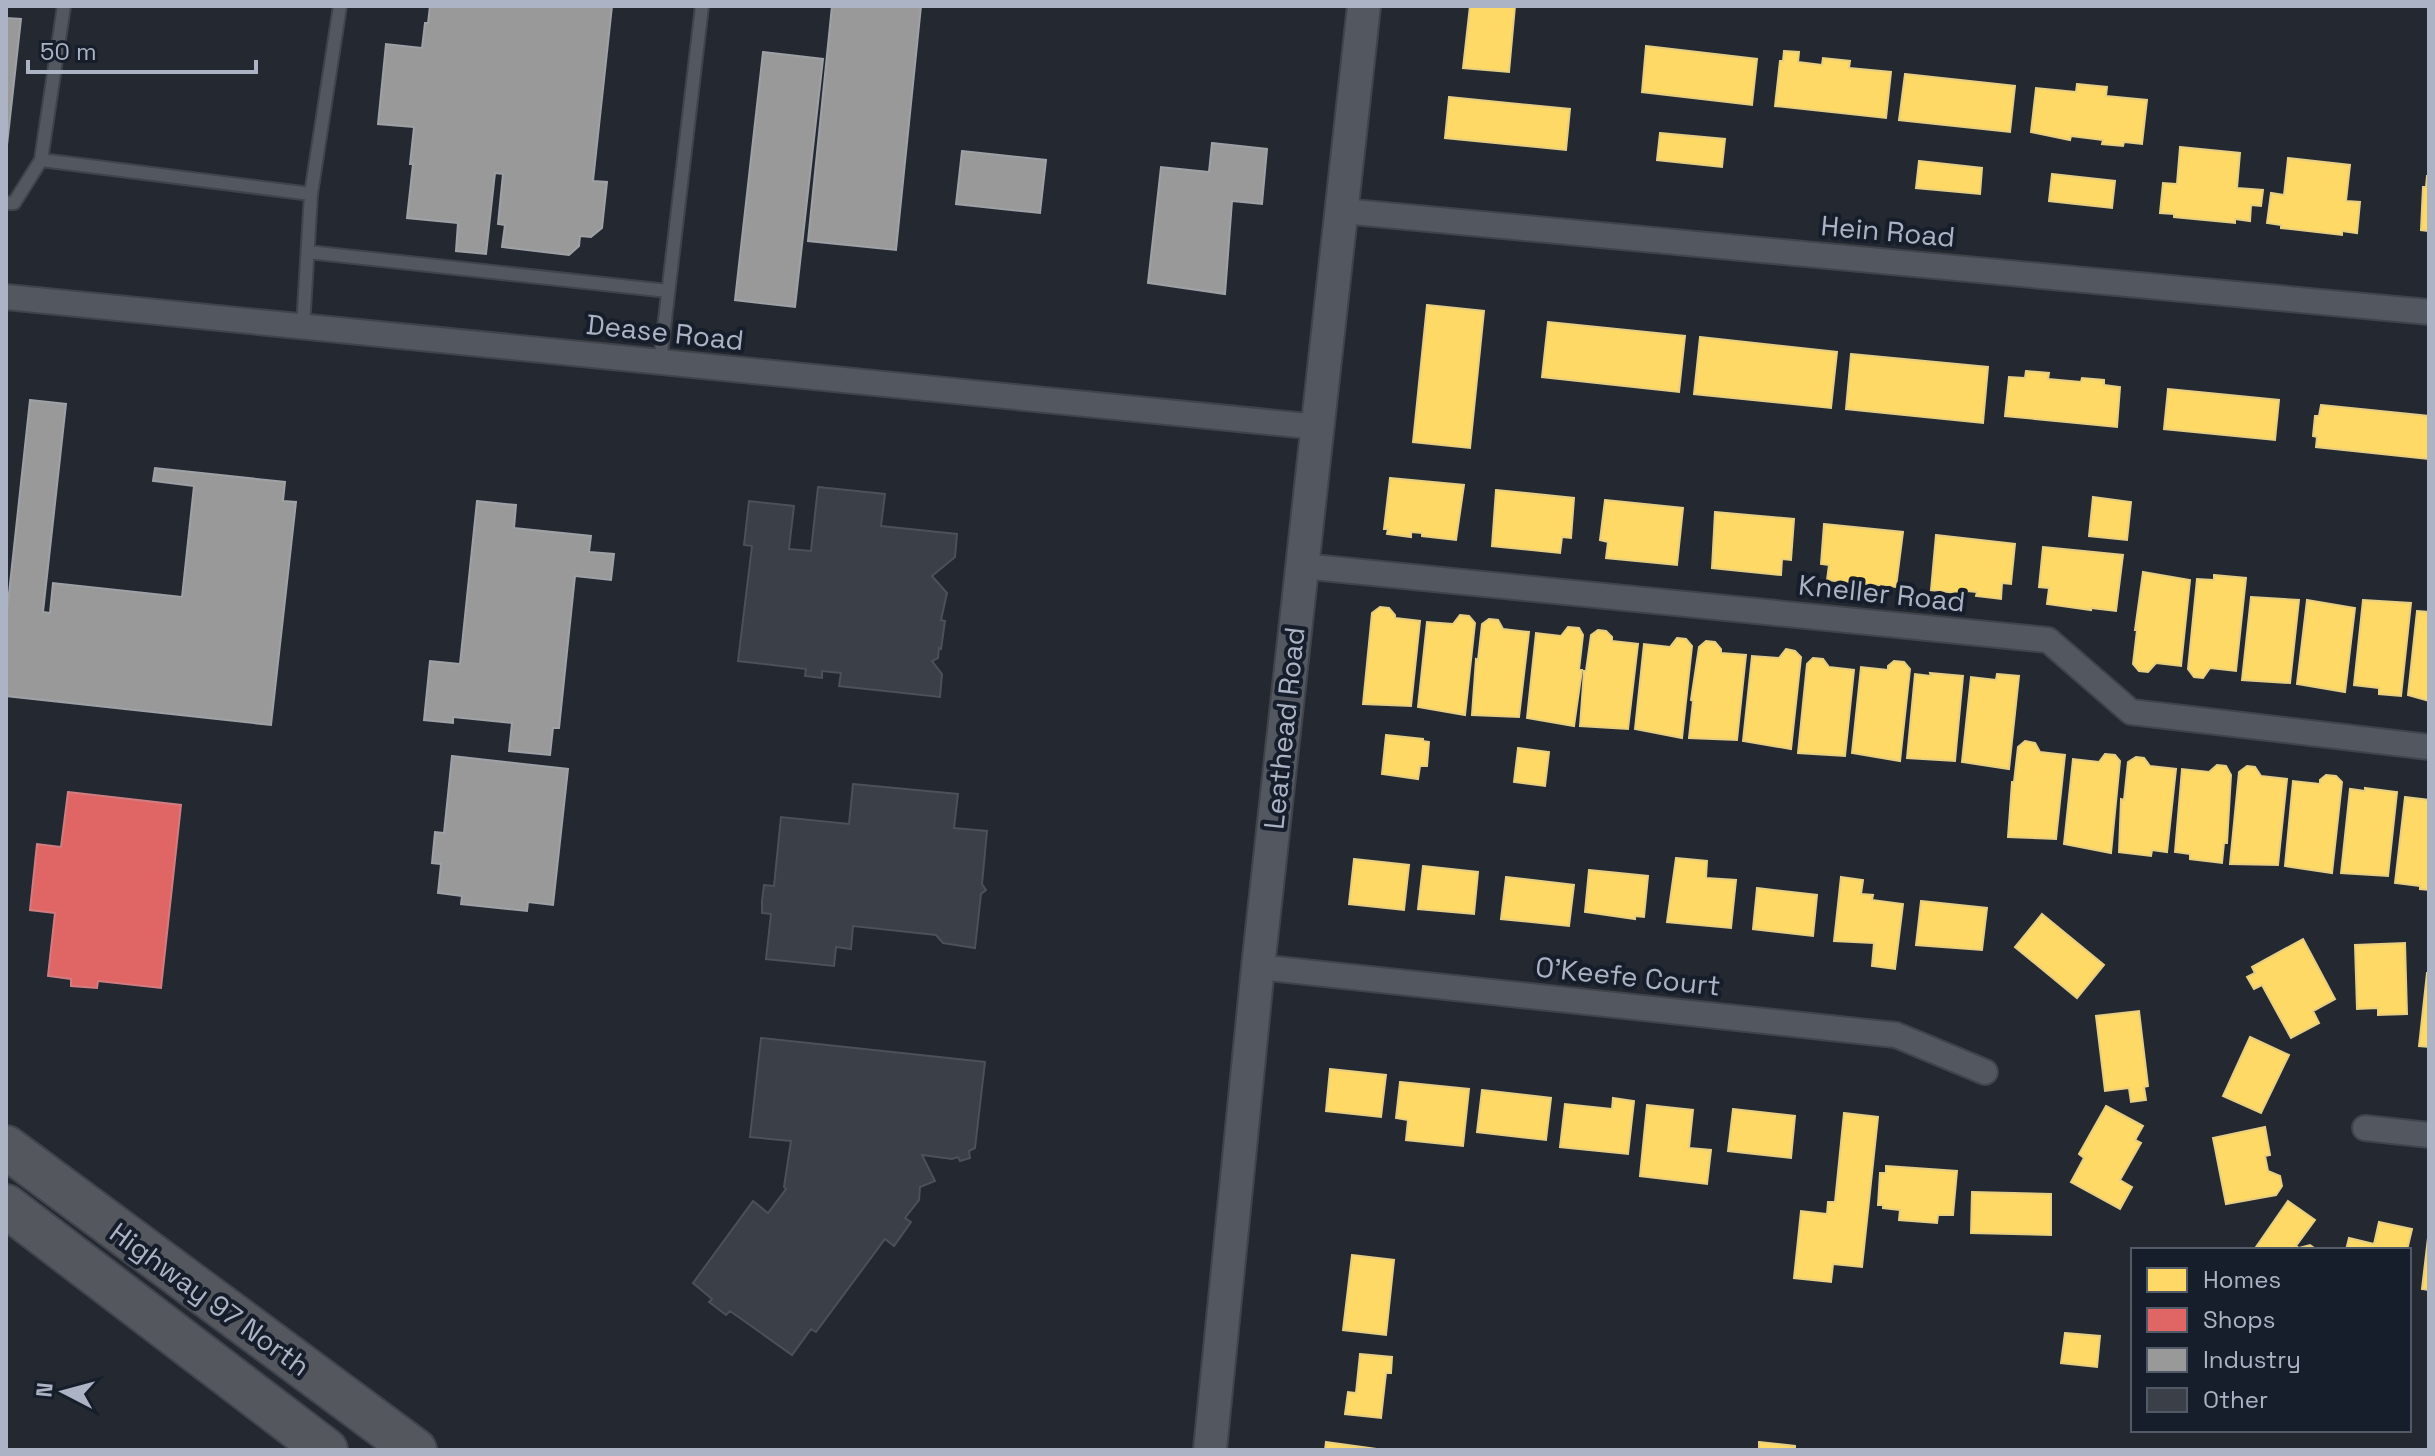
<svg xmlns="http://www.w3.org/2000/svg" width="2435" height="1456" font-family="'Space Grotesk',sans-serif">
  <style>
    .homes { fill: #ffd966; stroke: #e6ce82; stroke-width: 2 }
    .shops { fill: #e06666; stroke: #d07d82; stroke-width: 2 }
    .industry { fill: #999; stroke: #9ea1a6; stroke-width: 2 }
    .building { fill: #3b3f47; stroke: #4b5059; stroke-width: 2 }
    .lines { fill: none; stroke-linecap: round; stroke-linejoin: round }
    .service-casing { stroke: #40434a; stroke-width: 16 }
    .minor-casing { stroke: #40434a; stroke-width: 28 }
    .tertiary-casing { stroke: #40434a; stroke-width: 36 }
    .trunk-casing { stroke: #40444d; stroke-width: 46 }
    .service { stroke: #525760; stroke-width: 12 }
    .minor { stroke: #525760; stroke-width: 24 }
    .tertiary { stroke: #525760; stroke-width: 32 }
    .trunk { stroke: #54585e; stroke-width: 42 }
    .labels { text-anchor: middle; stroke-width: 8; stroke-linejoin: round; paint-order: stroke }
    .street-label { font-size: 28px; fill: #abb3c4; stroke: #171e2b }
  </style>
  <rect width="100%" height="100%" fill="#242830"/>
  <path class="homes" d="M 1470,6 L 1515,6 L 1509,72 L 1463,68 Z
    M 1646,46 L 1757,59 L 1752,105 L 1642,92 Z
    M 1784,51 L 1799,52 L 1798,62 L 1822,65 L 1823,58 L 1850,61 L 1849,68 L 1891,72 L 1886,118 L 1775,106 L 1780,61 L 1783,61 Z
    M 1905,74 L 2015,86 L 2010,132 L 1899,120 Z
    M 2077,84 L 2107,87 L 2106,96 L 2147,100 L 2142,144 L 2124,142 L 2123,146 L 2102,144 L 2103,140 L 2071,136 L 2070,140 L 2031,132 L 2036,88 L 2076,92 Z
    M 1449,97 L 1570,109 L 1566,150 L 1445,138 Z
    M 1660,133 L 1725,139 L 1722,167 L 1657,160 Z
    M 2180,147 L 2240,153 L 2237,188 L 2263,190 L 2261,206 L 2251,205 L 2250,221 L 2235,219 L 2235,223 L 2174,217 L 2174,214 L 2160,213 L 2163,183 L 2177,184 Z
    M 2288,158 L 2350,165 L 2346,201 L 2360,202 L 2357,233 L 2342,231 L 2342,235 L 2281,228 L 2281,225 L 2267,223 L 2271,193 L 2284,195 Z
    M 1919,161 L 1982,168 L 1980,194 L 1916,188 Z
    M 2052,174 L 2115,181 L 2112,208 L 2049,201 Z
    M 2427,176 L 2429,176 L 2429,231 L 2421,230 L 2423,187 L 2426,187 Z
    M 1427,305 L 1484,311 L 1470,448 L 1413,442 Z
    M 1548,322 L 1685,336 L 1679,392 L 1542,377 Z
    M 1700,337 L 1837,352 L 1831,408 L 1694,394 Z
    M 1851,354 L 1988,367 L 1983,423 L 1846,409 Z
    M 2026,371 L 2049,373 L 2048,379 L 2081,382 L 2082,378 L 2104,380 L 2104,385 L 2120,387 L 2117,427 L 2005,416 L 2009,377 L 2025,378 Z
    M 2168,389 L 2279,400 L 2275,440 L 2164,429 Z
    M 2321,405 L 2429,416 L 2428,459 L 2316,447 L 2317,437 L 2313,436 L 2315,416 L 2319,416 Z
    M 1390,478 L 1464,485 L 1456,540 L 1422,536 L 1422,533 L 1411,532 L 1411,537 L 1387,534 L 1388,529 L 1384,529 Z
    M 1496,490 L 1574,498 L 1571,538 L 1562,537 L 1560,553 L 1492,546 Z
    M 2093,497 L 2131,502 L 2127,540 L 2089,536 Z
    M 1605,500 L 1683,508 L 1677,565 L 1606,558 L 1608,542 L 1600,540 Z
    M 1715,512 L 1794,519 L 1791,560 L 1782,559 L 1781,575 L 1712,568 Z
    M 1824,524 L 1903,532 L 1896,587 L 1827,580 L 1829,565 L 1821,564 Z
    M 1936,535 L 2015,544 L 2011,584 L 2002,583 L 2001,599 L 1976,596 L 1977,592 L 1967,591 L 1966,594 L 1931,590 Z
    M 2043,547 L 2123,555 L 2116,611 L 2091,608 L 2091,610 L 2047,604 L 2049,588 L 2039,587 Z
    M 2143,572 L 2190,580 L 2181,666 L 2156,663 L 2148,672 L 2139,671 L 2133,664 L 2137,630 L 2135,630 Z
    M 2214,575 L 2246,578 L 2236,671 L 2210,668 L 2203,678 L 2194,677 L 2188,669 L 2197,579 L 2214,580 Z
    M 2251,597 L 2299,600 L 2290,683 L 2242,680 Z
    M 2307,600 L 2355,608 L 2345,692 L 2297,684 Z
    M 2363,600 L 2411,603 L 2401,696 L 2379,694 L 2379,688 L 2354,685 Z
    M 1380,607 L 1389,608 L 1395,615 L 1395,618 L 1420,621 L 1411,706 L 1363,704 L 1372,613 Z
    M 2417,611 L 2429,612 L 2429,701 L 2408,695 Z
    M 1460,615 L 1469,616 L 1475,623 L 1465,715 L 1418,707 L 1427,622 L 1453,624 Z
    M 1489,619 L 1498,620 L 1503,629 L 1529,632 L 1519,717 L 1472,715 L 1476,659 L 1478,660 L 1482,624 Z
    M 1568,627 L 1579,628 L 1583,635 L 1579,670 L 1582,670 L 1574,726 L 1527,718 L 1536,633 L 1561,636 Z
    M 1598,630 L 1606,631 L 1612,637 L 1612,641 L 1638,644 L 1628,729 L 1580,726 L 1584,671 L 1586,671 L 1591,635 Z
    M 1677,638 L 1686,639 L 1692,646 L 1682,738 L 1635,729 L 1644,644 L 1670,647 Z
    M 1706,641 L 1715,642 L 1721,649 L 1721,653 L 1746,655 L 1737,740 L 1689,738 L 1693,701 L 1691,700 L 1699,647 Z
    M 1786,649 L 1795,651 L 1801,657 L 1791,749 L 1743,741 L 1752,656 L 1779,658 Z
    M 1813,658 L 1823,659 L 1829,667 L 1854,670 L 1845,756 L 1798,753 L 1807,664 Z
    M 1894,661 L 1904,662 L 1910,669 L 1900,761 L 1852,753 L 1861,667 L 1888,670 L 1888,666 Z
    M 1930,673 L 1963,676 L 1955,761 L 1907,758 L 1915,674 L 1931,676 Z
    M 1997,674 L 2019,676 L 2009,769 L 1962,762 L 1971,677 L 1996,680 Z
    M 1386,735 L 1423,739 L 1423,741 L 1429,742 L 1427,766 L 1420,766 L 1418,779 L 1382,774 Z
    M 2025,741 L 2035,743 L 2040,752 L 2065,755 L 2056,839 L 2008,837 L 2012,782 L 2014,782 L 2018,747 Z
    M 1518,748 L 1549,752 L 1545,786 L 1514,782 Z
    M 2105,754 L 2115,755 L 2120,761 L 2111,853 L 2064,844 L 2073,759 L 2099,762 Z
    M 2136,757 L 2144,758 L 2150,766 L 2176,769 L 2167,852 L 2152,850 L 2151,856 L 2119,852 L 2121,799 L 2124,800 L 2128,762 Z
    M 2217,765 L 2226,766 L 2231,775 L 2227,843 L 2224,843 L 2222,863 L 2190,859 L 2190,854 L 2175,852 L 2182,769 L 2209,772 Z
    M 2247,766 L 2255,767 L 2261,776 L 2287,779 L 2278,865 L 2230,864 L 2239,772 Z
    M 2326,775 L 2336,776 L 2342,782 L 2332,873 L 2285,866 L 2293,781 L 2320,784 L 2320,780 Z
    M 2365,788 L 2397,792 L 2388,876 L 2341,873 L 2350,789 L 2365,791 Z
    M 2405,797 L 2429,800 L 2429,890 L 2420,889 L 2420,886 L 2395,883 Z
    M 1676,858 L 1707,861 L 1706,878 L 1736,880 L 1731,928 L 1667,922 Z
    M 1354,859 L 1409,865 L 1404,910 L 1349,904 Z
    M 1423,866 L 1478,872 L 1474,914 L 1418,909 Z
    M 1589,870 L 1648,876 L 1644,917 L 1635,916 L 1635,919 L 1585,912 Z
    M 1506,877 L 1574,885 L 1569,926 L 1501,919 Z
    M 1841,877 L 1863,880 L 1861,894 L 1873,895 L 1872,900 L 1903,904 L 1895,969 L 1872,966 L 1874,943 L 1834,941 Z
    M 1757,888 L 1817,895 L 1813,936 L 1753,929 Z
    M 1921,901 L 1987,908 L 1982,950 L 1916,945 Z
    M 2042,914 L 2104,965 L 2077,998 L 2015,947 Z
    M 2303,939 L 2335,999 L 2313,1011 L 2319,1023 L 2291,1038 L 2262,985 L 2254,989 L 2247,977 L 2255,973 L 2252,967 Z
    M 2405,943 L 2407,1014 L 2378,1015 L 2378,1008 L 2357,1009 L 2355,945 Z
    M 2427,973 L 2429,973 L 2429,1047 L 2419,1046 Z
    M 2139,1011 L 2148,1086 L 2144,1087 L 2146,1100 L 2131,1102 L 2129,1088 L 2105,1091 L 2096,1016 Z
    M 2250,1037 L 2289,1055 L 2261,1113 L 2223,1096 Z
    M 1330,1069 L 1386,1075 L 1381,1117 L 1326,1111 Z
    M 1400,1082 L 1469,1089 L 1463,1146 L 1406,1140 L 1408,1120 L 1396,1118 Z
    M 1482,1090 L 1551,1098 L 1546,1140 L 1477,1132 Z
    M 1613,1098 L 1634,1101 L 1628,1154 L 1560,1147 L 1565,1104 L 1612,1109 Z
    M 1647,1105 L 1693,1110 L 1689,1148 L 1711,1150 L 1707,1184 L 1640,1176 Z
    M 2106,1106 L 2143,1126 L 2135,1140 L 2141,1143 L 2120,1180 L 2132,1187 L 2120,1209 L 2071,1182 L 2084,1158 L 2079,1154 Z
    M 1733,1109 L 1795,1116 L 1791,1158 L 1728,1151 Z
    M 1844,1113 L 1878,1117 L 1862,1267 L 1833,1264 L 1831,1282 L 1794,1278 L 1801,1211 L 1827,1214 L 1828,1202 L 1835,1202 Z
    M 2265,1127 L 2270,1155 L 2265,1156 L 2268,1171 L 2280,1176 L 2282,1186 L 2276,1195 L 2226,1204 L 2213,1138 Z
    M 1886,1166 L 1957,1171 L 1953,1215 L 1938,1215 L 1937,1223 L 1899,1220 L 1900,1210 L 1883,1208 L 1883,1205 L 1878,1205 L 1880,1173 L 1886,1173 Z
    M 1972,1192 L 2051,1194 L 2051,1235 L 1971,1233 Z
    M 2288,1201 L 2315,1220 L 2296,1246 L 2299,1248 L 2310,1245 L 2317,1250 L 2254,1250 Z
    M 2379,1222 L 2412,1229 L 2407,1250 L 2346,1250 L 2349,1238 L 2374,1244 Z
    M 2429,1229 L 2429,1290 L 2422,1289 Z
    M 1352,1255 L 1394,1260 L 1386,1335 L 1343,1330 Z
    M 2065,1333 L 2100,1336 L 2097,1367 L 2061,1363 Z
    M 1360,1354 L 1392,1357 L 1391,1373 L 1386,1373 L 1381,1418 L 1345,1414 L 1348,1392 L 1356,1393 Z
    M 1326,1442 L 1384,1450 L 1325,1450 Z
    M 1759,1442 L 1795,1446 L 1795,1450 L 1759,1450 Z"/>
  <path class="shops" d="M 68,792 L 181,805 L 161,988 L 98,981 L 97,988 L 71,986 L 71,979 L 48,976 L 55,913 L 30,910 L 37,844 L 61,847 Z"/>
  <path class="industry" d="M 430,6 L 612,6 L 593,181 L 607,182 L 602,228 L 591,237 L 580,236 L 579,246 L 569,255 L 502,247 L 505,225 L 498,224 L 503,174 L 495,173 L 486,254 L 456,251 L 458,223 L 407,218 L 413,164 L 410,164 L 414,127 L 378,124 L 386,44 L 422,48 L 425,23 L 428,23 Z
    M 832,6 L 921,6 L 896,250 L 808,241 Z
    M 6,18 L 21,19 L 6,154 Z
    M 763,52 L 823,59 L 795,307 L 735,300 Z
    M 1212,143 L 1267,149 L 1262,204 L 1232,201 L 1225,294 L 1148,283 L 1161,167 L 1209,172 Z
    M 962,151 L 1046,160 L 1040,213 L 956,204 Z
    M 30,400 L 66,404 L 43,612 L 50,613 L 53,583 L 182,597 L 194,486 L 153,481 L 155,468 L 285,482 L 283,501 L 296,502 L 271,725 L 6,696 L 6,621 Z
    M 477,501 L 516,505 L 514,528 L 591,536 L 589,552 L 614,554 L 611,580 L 575,576 L 559,728 L 553,728 L 550,755 L 509,751 L 512,723 L 453,717 L 453,723 L 424,720 L 430,661 L 460,664 Z
    M 452,756 L 568,769 L 553,905 L 528,902 L 527,911 L 461,904 L 462,896 L 438,893 L 441,864 L 432,863 L 435,832 L 444,833 Z"/>
  <path class="building" d="M 818,487 L 885,494 L 881,526 L 957,534 L 955,557 L 932,576 L 947,593 L 941,620 L 945,621 L 941,649 L 939,648 L 938,658 L 932,661 L 942,674 L 940,697 L 839,686 L 841,673 L 822,671 L 822,678 L 805,676 L 806,669 L 738,661 L 752,546 L 744,545 L 749,501 L 794,506 L 789,549 L 811,551 Z
    M 853,784 L 958,794 L 954,828 L 987,831 L 982,884 L 986,890 L 981,894 L 975,948 L 943,943 L 936,935 L 853,926 L 851,949 L 836,947 L 834,966 L 766,959 L 771,914 L 762,913 L 762,901 L 764,885 L 774,886 L 781,817 L 849,824 Z
    M 761,1038 L 985,1062 L 975,1148 L 969,1151 L 970,1158 L 960,1161 L 958,1157 L 952,1159 L 922,1155 L 935,1181 L 920,1187 L 919,1200 L 905,1218 L 911,1222 L 894,1246 L 885,1239 L 816,1332 L 811,1329 L 792,1355 L 730,1311 L 726,1315 L 709,1302 L 712,1299 L 693,1283 L 753,1201 L 768,1213 L 786,1189 L 784,1187 L 791,1141 L 750,1137 Z"/>
  <g class="lines">
    <defs>
      <path id="service" d="M 41,160 L 311,194
        M 6,203 L 14,203 L 41,160 L 64,6
        M 308,252 L 668,291
        M 303,327 L 311,194 L 340,6
        M 660,362 L 702,6"/>
      <path id="minor" d="M 1342,211 L 2429,312
        M 6,297 L 1318,427
        M 1302,566 L 2048,640 L 2131,712 L 2429,747
        M 1258,967 L 1896,1035 L 1985,1072
        M 2365,1128 L 2429,1135"/>
      <path id="tertiary" d="M 1210,1450 L 1258,967 L 1364,6"/>
      <path id="trunk" d="M 6,1147 L 415,1450
        M 6,1206 L 326,1450"/>
    </defs>
    <use href="#service" class="service-casing"/>
    <use href="#minor" class="minor-casing"/>
    <use href="#tertiary" class="tertiary-casing"/>
    <use href="#trunk" class="trunk-casing"/>
    <use href="#service" class="service"/>
    <use href="#minor" class="minor"/>
    <use href="#tertiary" class="tertiary"/>
    <use href="#trunk" class="trunk"/>
  </g>
  <g class="labels">
    <g class="street-label">
      <text transform="translate(1888 231) rotate(5)" y="10">Hein Road</text>
      <text transform="translate(665 332) rotate(6)" y="10">Dease Road</text>
      <text transform="translate(1882 593) rotate(6)" y="10">Kneller Road</text>
      <text transform="translate(1284 728) rotate(-84)" y="10">Leathead Road</text>
      <text transform="translate(1628 976) rotate(6)" y="10">O'Keefe Court</text>
      <text transform="translate(210 1299) rotate(36)" y="10">Highway 97 North</text>
    </g>
  </g>
  <rect width="2435" height="1456" fill="none" stroke="#abb3c4" stroke-width="16"/>
  <rect x="2131" y="1248" width="280" height="184" fill="#171e2b" stroke="#525a68" stroke-width="2"/>
  <rect x="2147" y="1268" width="40" height="24" fill="#ffd966" stroke="#525a68" stroke-width="2"/>
  <text x="2203" y="1288" font-size="24" fill="#abb3c4">Homes</text>
  <rect x="2147" y="1308" width="40" height="24" fill="#e06666" stroke="#525a68" stroke-width="2"/>
  <text x="2203" y="1328" font-size="24" fill="#abb3c4">Shops</text>
  <rect x="2147" y="1348" width="40" height="24" fill="#999999" stroke="#525a68" stroke-width="2"/>
  <text x="2203" y="1368" font-size="24" fill="#abb3c4">Industry</text>
  <rect x="2147" y="1388" width="40" height="24" fill="#3b3f47" stroke="#525a68" stroke-width="2"/>
  <text x="2203" y="1408" font-size="24" fill="#abb3c4">Other</text>
  <g transform="translate(64 1392) rotate(276)" stroke="#171e2b" stroke-width="6" paint-order="stroke">
  <path d="M0-6L14 30L0 20L-14 30Z" fill="#abb3c4"/>
  <text y="-12" font-size="22" font-weight="bold" text-anchor="middle" fill="#abb3c4">N</text>
  </g>
  <path d="M28 60v12h228v-12" fill="none" stroke="#abb3c4" stroke-width="4"/>
  <text x="40" y="60" font-size="24" fill="#abb3c4" stroke="#171e2b" stroke-width="6" paint-order="stroke">50 m</text>
</svg>
